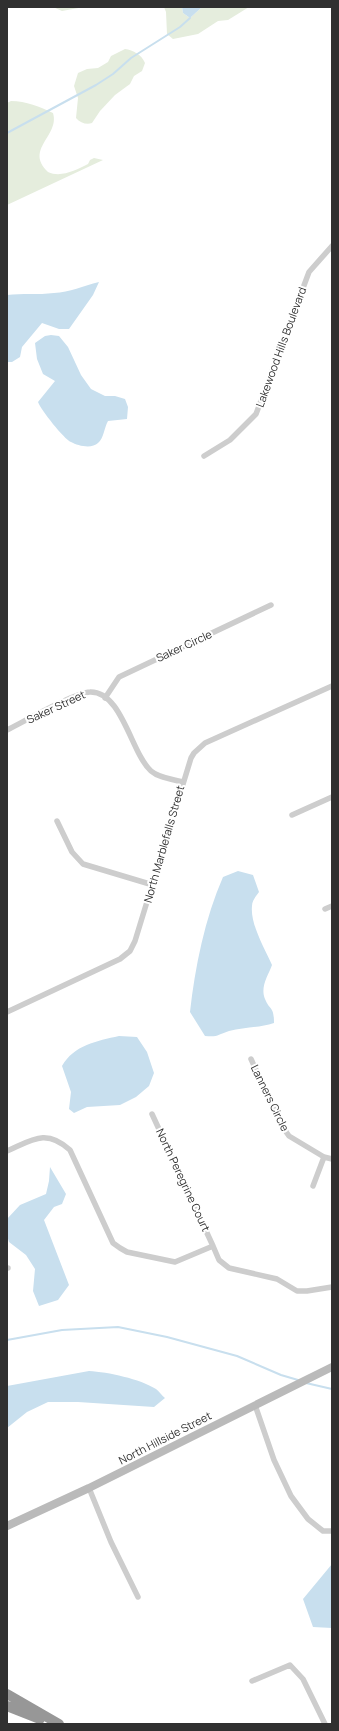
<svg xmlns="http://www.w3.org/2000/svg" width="339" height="1731" font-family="Manrope,sans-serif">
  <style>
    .green { fill: #e5eddd }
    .water { fill: #c8dfee }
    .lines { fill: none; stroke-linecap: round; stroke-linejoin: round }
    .stream { stroke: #c8dfee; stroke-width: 2 }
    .minor { stroke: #cdcdcd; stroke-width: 5.5 }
    .secondary { stroke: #bababa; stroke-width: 8 }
    .motorway { stroke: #979797; stroke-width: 10 }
    .labels { text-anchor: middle; stroke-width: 4; stroke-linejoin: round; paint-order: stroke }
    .street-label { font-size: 11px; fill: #303030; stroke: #fff }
  </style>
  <rect width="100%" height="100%" fill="#fff"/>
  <path class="green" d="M 53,7 L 84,7 L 62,11 Z
    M 164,7 L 182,7 L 183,13 L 190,18 L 202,7 L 249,7 L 228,20 L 218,21 L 198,34 L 173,39 L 167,34 L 166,12 Z
    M 125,49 C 133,50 142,55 145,63 L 142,71 L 134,76 L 130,84 L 115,95 L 100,111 L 92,123 C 87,125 80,123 76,118 L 78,98 L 74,86 L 78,73 L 87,69 L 98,68 L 108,62 L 111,56 Z
    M 11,101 C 26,101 40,107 53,113 C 60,136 24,149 48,172 C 61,178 76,170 88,164 L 90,160 L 94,158 L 103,160 L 7,205 L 7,103 Z"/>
  <path class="water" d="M 182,7 L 202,7 L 190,18 L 183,13 Z
    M 99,282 L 93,295 L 69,329 L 59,329 L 42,323 L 22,347 L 20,357 L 12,362 L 7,362 L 7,295 C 22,293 38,295 54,293 C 70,292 83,286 99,282 Z
    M 51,335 L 59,336 L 68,347 L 81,375 L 91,389 L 105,396 L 115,396 L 125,399 L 128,407 L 127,419 L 108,421 C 104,428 104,438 98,443 C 92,449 78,446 71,442 C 64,439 41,410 38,402 L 55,381 L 43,374 L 37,359 L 35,343 L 45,336 Z
    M 238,871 L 253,875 L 259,892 C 256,896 252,901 252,906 C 250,924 265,949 272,965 C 268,976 260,987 265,999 C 270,1011 274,1006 274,1023 C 259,1028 244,1027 229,1031 C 217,1035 219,1037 205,1036 L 190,1012 C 195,967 205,918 223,877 Z
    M 119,1036 L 137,1037 L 147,1052 L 154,1073 L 149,1086 L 136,1097 L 120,1105 L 87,1107 L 74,1113 L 69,1109 L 71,1092 L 62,1066 C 74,1045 97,1041 119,1036 Z
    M 50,1167 L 66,1194 L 62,1204 L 54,1207 L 44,1220 L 69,1285 L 58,1300 L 39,1306 L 33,1291 L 35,1269 L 26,1255 L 9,1242 L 7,1235 L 7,1219 L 20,1205 L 46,1194 L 49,1181 Z
    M 89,1371 C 108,1372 140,1379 156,1389 C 159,1391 162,1396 165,1398 L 154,1407 L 78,1402 L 48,1402 L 27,1412 L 7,1428 L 7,1386 Z
    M 332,1564 L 332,1628 L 313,1627 L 303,1599 Z"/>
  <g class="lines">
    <path class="stream" d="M 7,133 L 96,85 L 113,74 L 131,58 L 180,27 L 190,18
      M 7,1340 L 62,1330 L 118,1327 L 167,1337 L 237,1356 L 281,1375 L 298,1380
      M 306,1383 L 332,1389"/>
    <path class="minor" d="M 204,456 L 230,440 L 256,414 L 309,272 L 332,246
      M 105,698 L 119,677 L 271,605
      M 7,730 C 23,722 76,692 90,692 C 122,691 131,753 151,771 C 159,778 172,779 183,782
      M 292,815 L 332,797
      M 57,821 L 72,852 L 83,864 L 153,885
      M 325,909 L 332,906
      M 7,1012 L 120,959 L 130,951 L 135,941 L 191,758 L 194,753 L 205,743 L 332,686
      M 251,1059 L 282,1126 L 289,1136 L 324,1157 L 332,1159
      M 152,1114 L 213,1246
      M 7,1151 C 32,1140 46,1128 70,1150 L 113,1243 L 120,1248 L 127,1252 L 175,1262 L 213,1246 L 219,1260 L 229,1268 L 277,1279 L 297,1291 L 307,1291 L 332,1287
      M 313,1186 L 324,1157
      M 7,1268 L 8,1268
      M 255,1405 L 274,1460 L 291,1496 L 308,1519 L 323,1531 L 332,1531
      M 89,1488 L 111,1542 L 138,1597
      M 252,1681 L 290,1665 L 303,1679 L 325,1724"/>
    <path class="secondary" d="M 7,1526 L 89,1488 L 332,1367"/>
    <path class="motorway" d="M 7,1694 L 59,1724
      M 7,1706 L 40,1719"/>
  </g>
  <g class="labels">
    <g class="street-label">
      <text transform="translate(281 347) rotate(-70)" y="4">Lakewood Hills Boulevard</text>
      <text transform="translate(184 646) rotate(-25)" y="4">Saker Circle</text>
      <text transform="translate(56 707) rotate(-25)" y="4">Saker Street</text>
      <text transform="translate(164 844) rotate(-74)" y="4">North Marblefalls Street</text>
      <text transform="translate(270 1098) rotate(64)" y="4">Lanners Circle</text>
      <text transform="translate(183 1180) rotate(65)" y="4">North Peregrine Court</text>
      <text transform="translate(165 1438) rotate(-27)" y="4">North Hillside Street</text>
    </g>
  </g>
  <rect width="339" height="1731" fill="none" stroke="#303030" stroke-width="16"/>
</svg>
